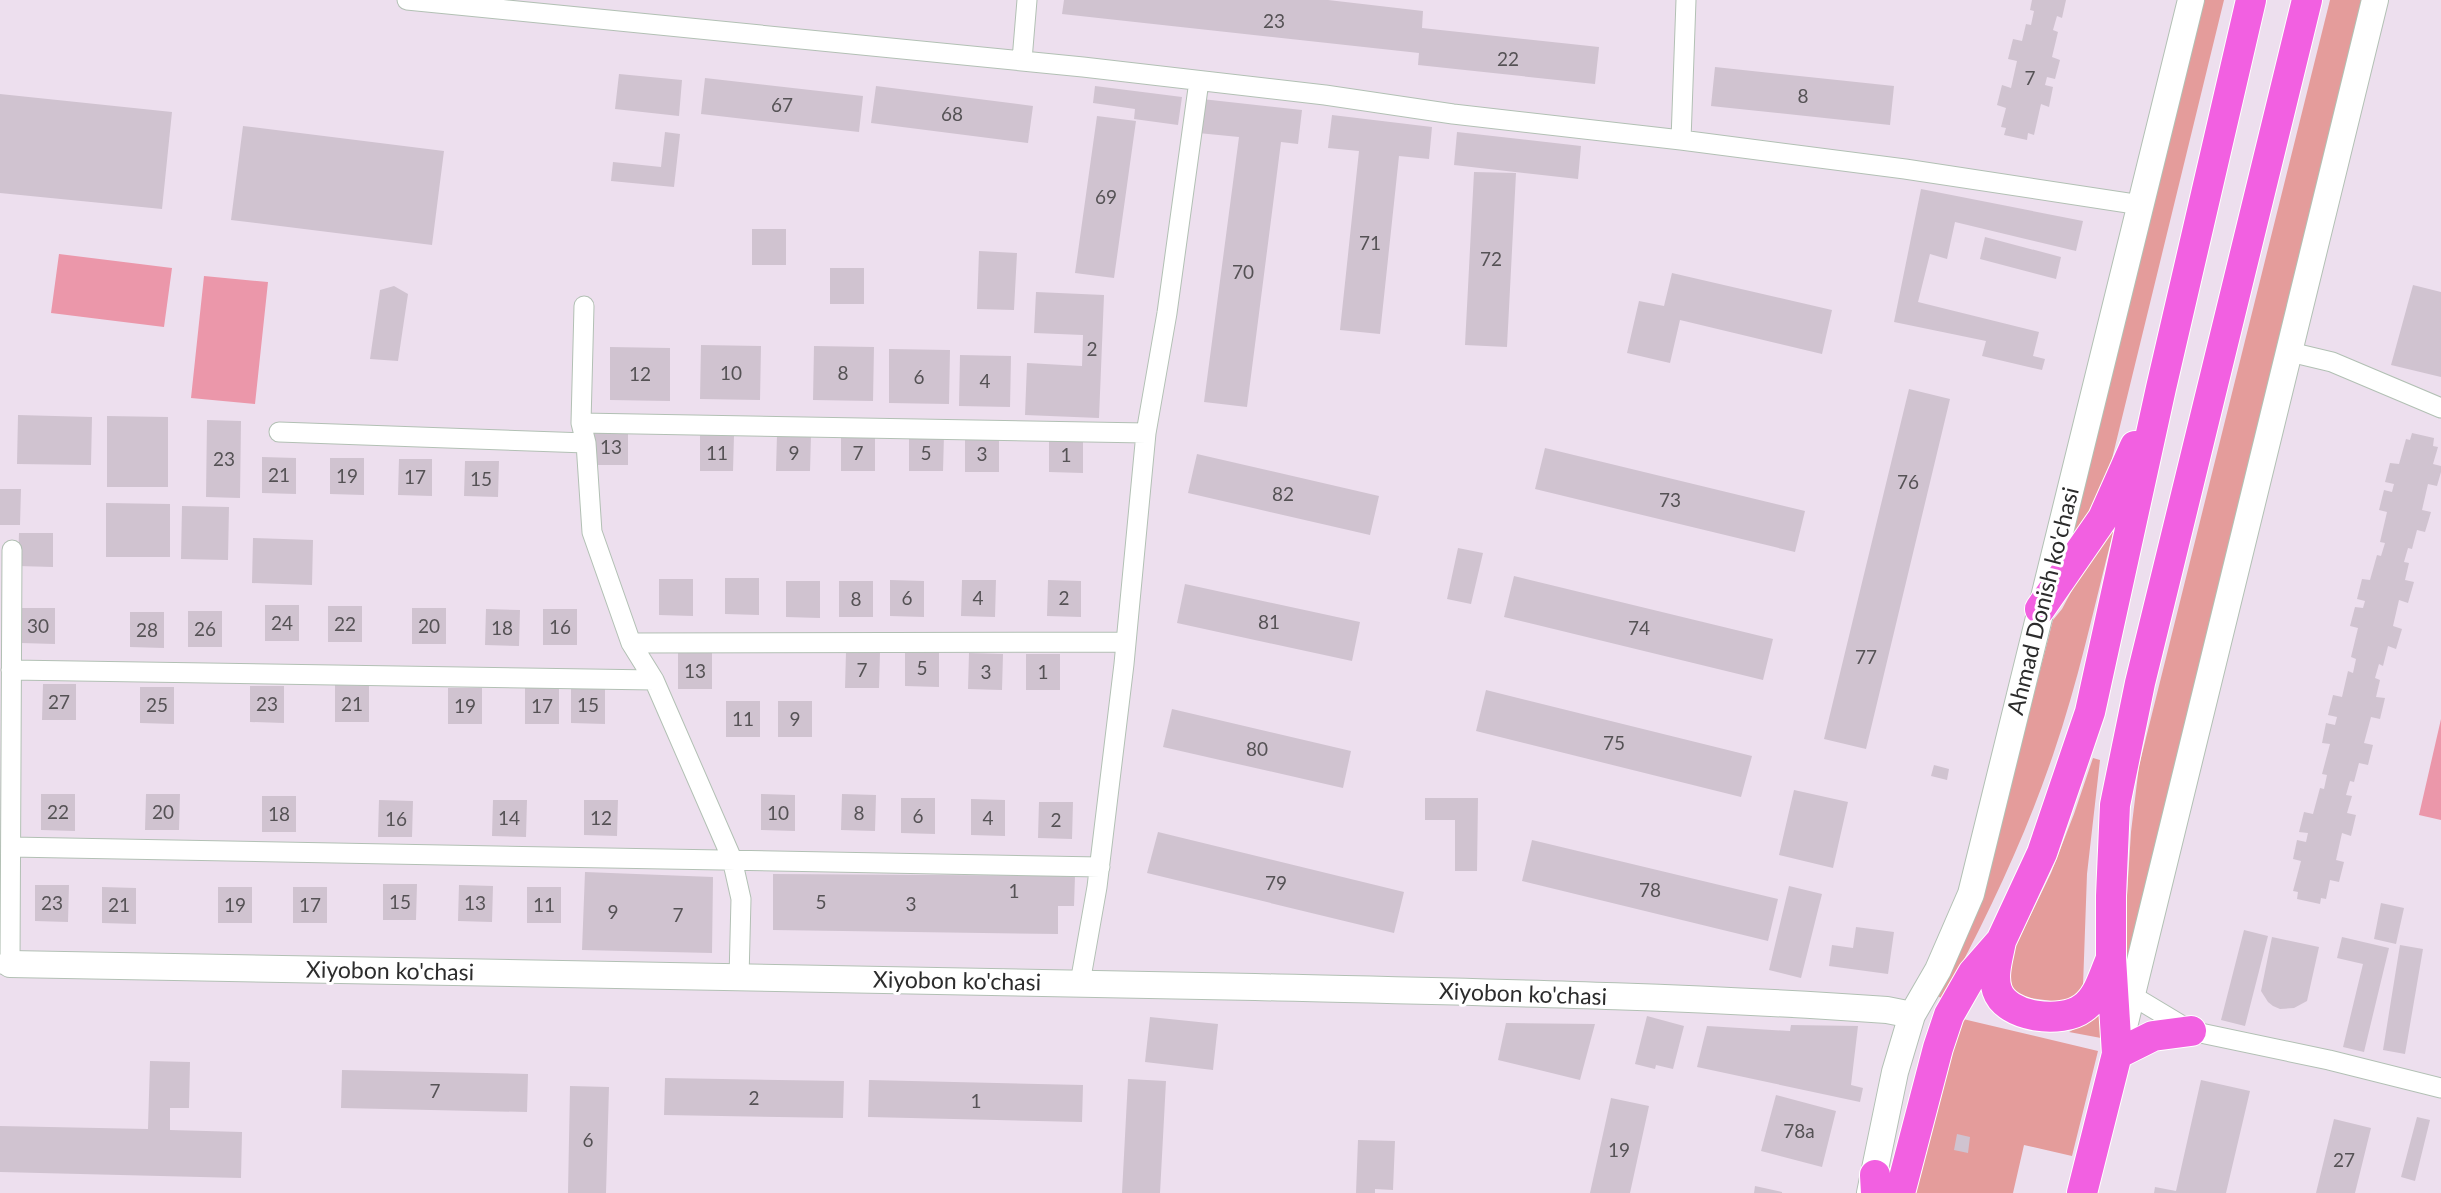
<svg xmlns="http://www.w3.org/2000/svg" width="2441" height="1193" font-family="Lato,sans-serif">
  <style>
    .green { fill: #e49c9b }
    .pitch { fill: #eb97aa }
    .building { fill: #d0c3d0 }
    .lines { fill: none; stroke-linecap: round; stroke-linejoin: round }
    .street-casing { stroke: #b2c0b4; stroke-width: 21 }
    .secondary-casing { stroke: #b2c0b4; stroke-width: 28 }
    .primary-casing { stroke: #fff; stroke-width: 32 }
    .street { stroke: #fff; stroke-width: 19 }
    .secondary { stroke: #fff; stroke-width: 26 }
    .primary { stroke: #f260e1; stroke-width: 30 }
    .labels { text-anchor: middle; stroke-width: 6; stroke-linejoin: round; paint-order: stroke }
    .number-label { font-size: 19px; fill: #555255 }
    .street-label { font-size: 23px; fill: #2c2c2c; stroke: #fff }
  </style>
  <rect width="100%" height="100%" fill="#eddfee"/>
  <path class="green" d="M 2204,0 L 2224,0 L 2100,508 L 2070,547 Z
    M 2330,0 L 2364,0 L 2128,963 L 2124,942 L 2131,832 L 2139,766 Z
    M 2107,525 L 2114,525 L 2113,533 C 2094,607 2078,683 2053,755 C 2024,840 1986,920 1943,999 L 1936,995 L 1982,897 L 2053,620 L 2062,609 Z
    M 2093,758 L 2100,760 L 2087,874 L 2083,986 L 2075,999 L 2059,1002 L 2017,996 L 2003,972 L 2051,873 L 2074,814 Z
    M 2101,1010 L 2101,1038 L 2069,1032 L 2086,1023 Z
    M 1963,1019 L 2098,1051 L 2072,1156 L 2024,1145 L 2013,1193 L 1910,1193 L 1941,1064 Z"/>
  <path class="pitch" d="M 59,254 L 172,268 L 164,327 L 51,313 Z
    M 204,276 L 268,282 L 255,404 L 191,398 Z
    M 2441,719 L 2441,820 L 2419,815 Z"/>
  <path class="building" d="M 1064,0 L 1328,0 L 1423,11 L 1422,28 L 1599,47 L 1595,84 L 1418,65 L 1419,53 L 1062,14 Z
    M 2032,0 L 2066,0 L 2062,18 L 2057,16 L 2053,30 L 2058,32 L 2052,57 L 2060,60 L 2055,79 L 2047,77 L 2045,85 L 2053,87 L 2049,107 L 2041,104 L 2034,135 L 2028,133 L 2027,140 L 2004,135 L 2006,128 L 2001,127 L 2006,108 L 1997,105 L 2002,85 L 2011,88 L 2017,61 L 2008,59 L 2013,39 L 2022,41 L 2026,24 L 2031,25 L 2034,11 L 2030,10 Z
    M 1715,67 L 1894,86 L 1890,125 L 1711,106 Z
    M 619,74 L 682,80 L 679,116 L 615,109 Z
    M 705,78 L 863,96 L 859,132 L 701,114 Z
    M 876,86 L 1033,106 L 1028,143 L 871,123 Z
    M 1095,86 L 1182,97 L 1178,125 L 1134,119 L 1135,109 L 1093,103 Z
    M 0,94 L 172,112 L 162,209 L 0,193 Z
    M 1202,99 L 1302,110 L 1298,144 L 1281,142 L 1247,407 L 1204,402 L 1239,137 L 1198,133 Z
    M 1332,115 L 1432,127 L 1429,159 L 1399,156 L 1380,334 L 1340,330 L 1359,151 L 1328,148 Z
    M 1097,116 L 1136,121 L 1114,278 L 1075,273 Z
    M 243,126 L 444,151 L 432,245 L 231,220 Z
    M 665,132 L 680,134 L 674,187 L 611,181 L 613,162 L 661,167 Z
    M 1457,132 L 1581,146 L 1578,179 L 1454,165 Z
    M 1474,172 L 1516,173 L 1507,347 L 1465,345 Z
    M 1921,189 L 2083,221 L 2076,251 L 1955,222 L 1947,259 L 1930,254 L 1918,302 L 2039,332 L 2033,356 L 2045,359 L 2042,370 L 1982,356 L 1986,341 L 1894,322 Z
    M 752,229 L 786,229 L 786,265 L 752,265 Z
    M 1985,237 L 2061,257 L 2056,279 L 1980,259 Z
    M 979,251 L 1017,253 L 1014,310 L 977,309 Z
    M 830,268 L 864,268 L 864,304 L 830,304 Z
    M 1672,273 L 1832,310 L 1822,354 L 1680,320 L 1670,363 L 1627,353 L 1639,301 L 1664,306 Z
    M 2413,285 L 2441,292 L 2441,377 L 2391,365 Z
    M 394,286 L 408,294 L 398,361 L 370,359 L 380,290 Z
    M 1036,292 L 1104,295 L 1099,418 L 1025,415 L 1027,363 L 1082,366 L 1083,335 L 1034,333 Z
    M 701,345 L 761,346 L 760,400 L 700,399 Z
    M 814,346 L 874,347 L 873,401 L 813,400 Z
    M 610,347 L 670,348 L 670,401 L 610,400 Z
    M 889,349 L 950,350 L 949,404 L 889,403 Z
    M 960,355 L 1011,356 L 1010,407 L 959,406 Z
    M 1909,389 L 1950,399 L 1866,749 L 1824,739 Z
    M 18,415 L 92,417 L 91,465 L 17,464 Z
    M 107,416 L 168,417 L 168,487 L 107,487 Z
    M 207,420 L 241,421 L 240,498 L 206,497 Z
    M 594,429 L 628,429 L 628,465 L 594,465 Z
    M 2412,433 L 2434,438 L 2433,446 L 2438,447 L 2433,464 L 2441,466 L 2441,472 L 2437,486 L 2428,484 L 2422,510 L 2431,512 L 2425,532 L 2417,530 L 2412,549 L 2408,548 L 2404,562 L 2409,563 L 2405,580 L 2414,582 L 2408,603 L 2399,600 L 2393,626 L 2402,629 L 2396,649 L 2388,646 L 2383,666 L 2379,664 L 2375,678 L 2380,680 L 2376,697 L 2385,698 L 2380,719 L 2371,717 L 2364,743 L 2373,745 L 2368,765 L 2359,763 L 2354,782 L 2350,781 L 2346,795 L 2352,796 L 2347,813 L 2356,815 L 2351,836 L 2342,833 L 2336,860 L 2344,862 L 2339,882 L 2330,880 L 2326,899 L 2321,898 L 2320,904 L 2297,899 L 2298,892 L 2293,891 L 2301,861 L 2293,859 L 2297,840 L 2306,842 L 2308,833 L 2299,832 L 2304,812 L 2313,814 L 2320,788 L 2324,789 L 2327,775 L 2322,774 L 2330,744 L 2322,743 L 2326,723 L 2335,725 L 2337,717 L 2328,715 L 2333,695 L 2342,697 L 2348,671 L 2353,673 L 2356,659 L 2351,657 L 2358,628 L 2350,626 L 2355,607 L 2363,608 L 2365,601 L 2357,599 L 2362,579 L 2370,580 L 2377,555 L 2381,556 L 2385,543 L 2380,542 L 2387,512 L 2379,510 L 2384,490 L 2392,492 L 2394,484 L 2385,482 L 2390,463 L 2399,464 L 2406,439 L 2410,440 Z
    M 777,434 L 811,435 L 810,471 L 776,471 Z
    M 700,435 L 734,435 L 733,471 L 700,471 Z
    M 841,435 L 875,435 L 875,471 L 841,471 Z
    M 909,435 L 944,435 L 943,471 L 909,471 Z
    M 965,435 L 999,436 L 999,472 L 965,472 Z
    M 1049,436 L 1083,437 L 1083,473 L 1049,472 Z
    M 1545,448 L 1805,511 L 1795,552 L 1535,489 Z
    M 1197,454 L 1379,496 L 1370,535 L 1188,493 Z
    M 262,457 L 296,458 L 296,494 L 262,493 Z
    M 330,458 L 364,458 L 364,495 L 330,494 Z
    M 399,459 L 432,459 L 432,496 L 398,495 Z
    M 465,461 L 499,461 L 498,497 L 464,496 Z
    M 0,489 L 21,489 L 20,525 L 0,525 Z
    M 106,503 L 170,504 L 170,557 L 106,557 Z
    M 182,506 L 229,507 L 228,560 L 181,559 Z
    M 19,533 L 53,533 L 53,567 L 18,566 Z
    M 253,538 L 313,540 L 312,585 L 252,583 Z
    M 1458,548 L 1483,553 L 1471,604 L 1447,599 Z
    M 1514,576 L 1773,639 L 1763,680 L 1504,617 Z
    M 725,578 L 759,578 L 759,615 L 725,614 Z
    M 659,579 L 693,579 L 693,616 L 659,615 Z
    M 890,580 L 924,581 L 924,617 L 890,616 Z
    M 962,580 L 996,580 L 995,617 L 961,616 Z
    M 1048,580 L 1081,581 L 1081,617 L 1047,616 Z
    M 786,581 L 820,581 L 820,618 L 786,617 Z
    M 839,581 L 873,581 L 873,617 L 839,617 Z
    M 1185,584 L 1360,622 L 1352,661 L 1177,623 Z
    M 265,605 L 299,605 L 299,641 L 265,641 Z
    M 328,606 L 362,606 L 362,642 L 328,642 Z
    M 21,608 L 55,608 L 55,644 L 21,643 Z
    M 412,608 L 446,608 L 446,644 L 412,644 Z
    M 486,609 L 520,610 L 519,646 L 485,645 Z
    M 543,609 L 577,609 L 577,645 L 543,645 Z
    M 188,611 L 222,611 L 222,647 L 188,647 Z
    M 130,612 L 164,612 L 164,648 L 130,647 Z
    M 905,650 L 939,651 L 939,687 L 905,686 Z
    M 678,652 L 712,653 L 712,689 L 678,689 Z
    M 846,652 L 880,652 L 879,688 L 845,688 Z
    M 969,653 L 1003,654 L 1002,690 L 968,689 Z
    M 1026,654 L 1060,654 L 1060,690 L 1026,690 Z
    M 43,684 L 76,684 L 76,720 L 42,720 Z
    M 335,685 L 369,686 L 369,722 L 335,722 Z
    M 250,686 L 284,686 L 284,723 L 250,722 Z
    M 140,687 L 174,687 L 174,724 L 140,723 Z
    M 571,687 L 605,688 L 605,724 L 571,723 Z
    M 448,688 L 482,688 L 482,724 L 448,724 Z
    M 525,688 L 559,688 L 559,724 L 525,724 Z
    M 1486,690 L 1752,756 L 1741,797 L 1476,731 Z
    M 726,701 L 760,701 L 760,737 L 726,737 Z
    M 778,701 L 812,701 L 812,737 L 778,737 Z
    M 1172,709 L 1351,751 L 1343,788 L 1163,747 Z
    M 1934,765 L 1949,769 L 1947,780 L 1931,776 Z
    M 1794,790 L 1848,802 L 1833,868 L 1779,855 Z
    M 41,794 L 75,794 L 75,831 L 41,830 Z
    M 146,794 L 180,794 L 179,830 L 145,830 Z
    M 761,794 L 795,795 L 795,831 L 761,830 Z
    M 842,794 L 876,795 L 875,831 L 841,830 Z
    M 262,796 L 296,796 L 296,832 L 262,832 Z
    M 901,798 L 935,798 L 935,834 L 901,833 Z
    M 1425,798 L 1478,798 L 1477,871 L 1455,871 L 1455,820 L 1425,820 Z
    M 971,799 L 1005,800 L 1005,836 L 971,835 Z
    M 379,800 L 413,801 L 412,837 L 378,837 Z
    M 493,800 L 527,800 L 526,837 L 492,836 Z
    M 584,800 L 618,800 L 617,836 L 584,835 Z
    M 1039,802 L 1073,802 L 1072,839 L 1038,838 Z
    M 1158,832 L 1404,892 L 1394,933 L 1147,873 Z
    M 1532,840 L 1778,899 L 1768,941 L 1522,881 Z
    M 585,872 L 713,877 L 712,953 L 582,950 Z
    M 773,874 L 1075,876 L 1074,906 L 1058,906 L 1058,934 L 773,930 Z
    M 383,884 L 417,884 L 416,920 L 383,920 Z
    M 35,885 L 69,885 L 68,922 L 35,921 Z
    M 459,885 L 493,886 L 492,922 L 458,921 Z
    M 1789,886 L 1822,894 L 1801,978 L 1769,970 Z
    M 102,887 L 136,888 L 136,924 L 102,923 Z
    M 218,887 L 252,887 L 252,923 L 218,923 Z
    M 293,887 L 327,887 L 327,923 L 293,923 Z
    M 527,887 L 561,887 L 561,923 L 527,923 Z
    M 2381,903 L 2404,908 L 2396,944 L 2374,939 Z
    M 1856,927 L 1894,932 L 1888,974 L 1829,966 L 1832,945 L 1853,948 Z
    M 2244,930 L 2268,936 L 2245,1026 L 2221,1020 Z
    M 2272,937 L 2319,947 L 2307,1001 L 2294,1008 L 2280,1009 L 2273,1006 L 2268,1002 L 2261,991 Z
    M 2342,937 L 2389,948 L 2364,1052 L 2343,1047 L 2363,964 L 2337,958 Z
    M 2400,945 L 2423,949 L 2405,1054 L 2383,1050 Z
    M 1647,1016 L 1684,1026 L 1673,1069 L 1656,1065 L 1655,1069 L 1635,1064 Z
    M 1150,1017 L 1218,1024 L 1213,1070 L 1145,1062 Z
    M 1506,1023 L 1595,1024 L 1580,1080 L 1498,1060 Z
    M 1791,1025 L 1858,1026 L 1851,1085 L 1863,1088 L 1860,1102 L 1697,1067 L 1707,1026 L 1790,1031 Z
    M 150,1061 L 190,1062 L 189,1108 L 170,1108 L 170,1130 L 242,1132 L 241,1178 L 0,1172 L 0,1126 L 148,1129 Z
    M 342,1070 L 528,1074 L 527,1112 L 341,1108 Z
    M 665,1078 L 844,1081 L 843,1118 L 664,1115 Z
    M 1128,1079 L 1166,1081 L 1160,1193 L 1122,1193 Z
    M 869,1080 L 1083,1085 L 1082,1122 L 868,1117 Z
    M 2201,1080 L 2250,1091 L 2226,1193 L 2154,1193 L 2155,1187 L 2176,1191 Z
    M 570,1086 L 609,1087 L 606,1193 L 568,1193 Z
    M 1776,1095 L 1836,1111 L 1822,1167 L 1761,1151 Z
    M 1611,1098 L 1649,1106 L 1630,1193 L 1590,1193 Z
    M 2417,1117 L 2430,1120 L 2415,1181 L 2401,1177 Z
    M 2334,1119 L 2371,1128 L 2355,1193 L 2316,1193 Z
    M 1957,1134 L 1970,1137 L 1968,1153 L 1954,1150 Z
    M 1358,1140 L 1395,1141 L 1393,1190 L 1375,1189 L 1375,1193 L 1356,1193 Z
    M 1755,1186 L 1782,1192 L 1782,1193 L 1754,1193 Z"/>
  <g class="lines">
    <defs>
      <path id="street" d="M 407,0 L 1083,67 L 1325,95 L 1453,114 L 1681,140 L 1905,169 L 2141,205
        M 1022,60 L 1027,0
        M 1681,140 L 1686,0
        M 584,306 L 581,423 L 586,443 L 592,532 L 631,643 L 654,680 L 732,859 L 741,899 L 739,978
        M 2290,352 L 2332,362 L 2441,408
        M 581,423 L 1146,433
        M 279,432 L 586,443
        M 631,643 L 1126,642
        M 11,670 L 654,680
        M 11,847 L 1100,867
        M 0,964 L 10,964 L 12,550
        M 1080,983 L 1097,887 L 1124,664 L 1146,433 L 1167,313 L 1199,81
        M 2121,989 L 2191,1031 L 2329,1060 L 2441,1088"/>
      <path id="secondary" d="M 10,964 C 425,973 840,977 1255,987 C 1466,992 1676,995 1887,1010 L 1912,1015
        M 2121,1039 L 2375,0
        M 1870,1193 L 1895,1072 L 1912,1015 L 1938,970 L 1971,894 L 2191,0"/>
      <path id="primary" d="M 2040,609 L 2103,518 L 2135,446
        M 2001,941 C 1998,957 1992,975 1997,990 C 2006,1018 2062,1024 2083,1008 C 2098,998 2103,977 2110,961
        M 2117,1054 L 2153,1036 L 2191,1031
        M 1875,1175 L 1876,1193
        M 1900,1193 L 1938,1048 L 1949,1015 L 1973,973 L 2001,941 L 2042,853 L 2090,712 L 2161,388 L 2251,0
        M 2082,1193 L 2117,1054 L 2111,958 L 2111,896 L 2115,805 L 2140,683 L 2307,0"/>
    </defs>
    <use href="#street" class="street-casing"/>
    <use href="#secondary" class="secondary-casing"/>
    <use href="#primary" class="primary-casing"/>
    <use href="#street" class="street"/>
    <use href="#secondary" class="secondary"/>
    <use href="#primary" class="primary"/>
  </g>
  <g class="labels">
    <g class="number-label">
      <text x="1274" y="28">23</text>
      <text x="1508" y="66">22</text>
      <text x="2030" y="85">7</text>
      <text x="1803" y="103">8</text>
      <text x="782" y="112">67</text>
      <text x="952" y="121">68</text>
      <text x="1106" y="204">69</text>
      <text x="1370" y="250">71</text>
      <text x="1491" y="266">72</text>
      <text x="1243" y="279">70</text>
      <text x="1092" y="356">2</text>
      <text x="731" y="380">10</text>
      <text x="843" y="380">8</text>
      <text x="640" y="381">12</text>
      <text x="919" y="384">6</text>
      <text x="985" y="388">4</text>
      <text x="611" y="454">13</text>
      <text x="717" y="460">11</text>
      <text x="794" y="460">9</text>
      <text x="858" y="460">7</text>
      <text x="926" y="460">5</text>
      <text x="982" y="461">3</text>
      <text x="1066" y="462">1</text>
      <text x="224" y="466">23</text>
      <text x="279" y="482">21</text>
      <text x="347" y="483">19</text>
      <text x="415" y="484">17</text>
      <text x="481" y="486">15</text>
      <text x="1908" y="489">76</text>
      <text x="1283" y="501">82</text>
      <text x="1670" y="507">73</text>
      <text x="907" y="605">6</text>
      <text x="978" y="605">4</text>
      <text x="1064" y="605">2</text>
      <text x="856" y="606">8</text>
      <text x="1269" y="629">81</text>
      <text x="282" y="630">24</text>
      <text x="345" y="631">22</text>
      <text x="38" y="633">30</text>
      <text x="429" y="633">20</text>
      <text x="560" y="634">16</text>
      <text x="502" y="635">18</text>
      <text x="1639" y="635">74</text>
      <text x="205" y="636">26</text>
      <text x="147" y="637">28</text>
      <text x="1866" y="664">77</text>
      <text x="922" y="675">5</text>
      <text x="862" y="677">7</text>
      <text x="695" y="678">13</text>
      <text x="986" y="679">3</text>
      <text x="1043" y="679">1</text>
      <text x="59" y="709">27</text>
      <text x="267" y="711">23</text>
      <text x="352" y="711">21</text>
      <text x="157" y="712">25</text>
      <text x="588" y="712">15</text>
      <text x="465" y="713">19</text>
      <text x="542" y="713">17</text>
      <text x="743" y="726">11</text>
      <text x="795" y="726">9</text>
      <text x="1614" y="750">75</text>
      <text x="1257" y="756">80</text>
      <text x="58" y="819">22</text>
      <text x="163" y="819">20</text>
      <text x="778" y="820">10</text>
      <text x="859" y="820">8</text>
      <text x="279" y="821">18</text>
      <text x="918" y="823">6</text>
      <text x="509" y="825">14</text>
      <text x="601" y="825">12</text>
      <text x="988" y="825">4</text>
      <text x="396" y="826">16</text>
      <text x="1056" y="827">2</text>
      <text x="1276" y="890">79</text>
      <text x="1650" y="897">78</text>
      <text x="1014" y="898">1</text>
      <text x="400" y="909">15</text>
      <text x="821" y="909">5</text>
      <text x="52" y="910">23</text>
      <text x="475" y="910">13</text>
      <text x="911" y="911">3</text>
      <text x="119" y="912">21</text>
      <text x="235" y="912">19</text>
      <text x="310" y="912">17</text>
      <text x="544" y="912">11</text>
      <text x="613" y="919">9</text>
      <text x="678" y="922">7</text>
      <text x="435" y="1098">7</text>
      <text x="754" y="1105">2</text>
      <text x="976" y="1108">1</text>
      <text x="1799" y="1138">78a</text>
      <text x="588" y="1147">6</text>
      <text x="1619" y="1157">19</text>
      <text x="2344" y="1167">27</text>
    </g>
    <g class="street-label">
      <text transform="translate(2043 601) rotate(-76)" y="8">Ahmad Donish ko'chasi</text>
      <text transform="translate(390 971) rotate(1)" y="8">Xiyobon ko'chasi</text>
      <text transform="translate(957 981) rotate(1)" y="8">Xiyobon ko'chasi</text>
      <text transform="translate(1523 994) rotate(2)" y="8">Xiyobon ko'chasi</text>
    </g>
  </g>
</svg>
